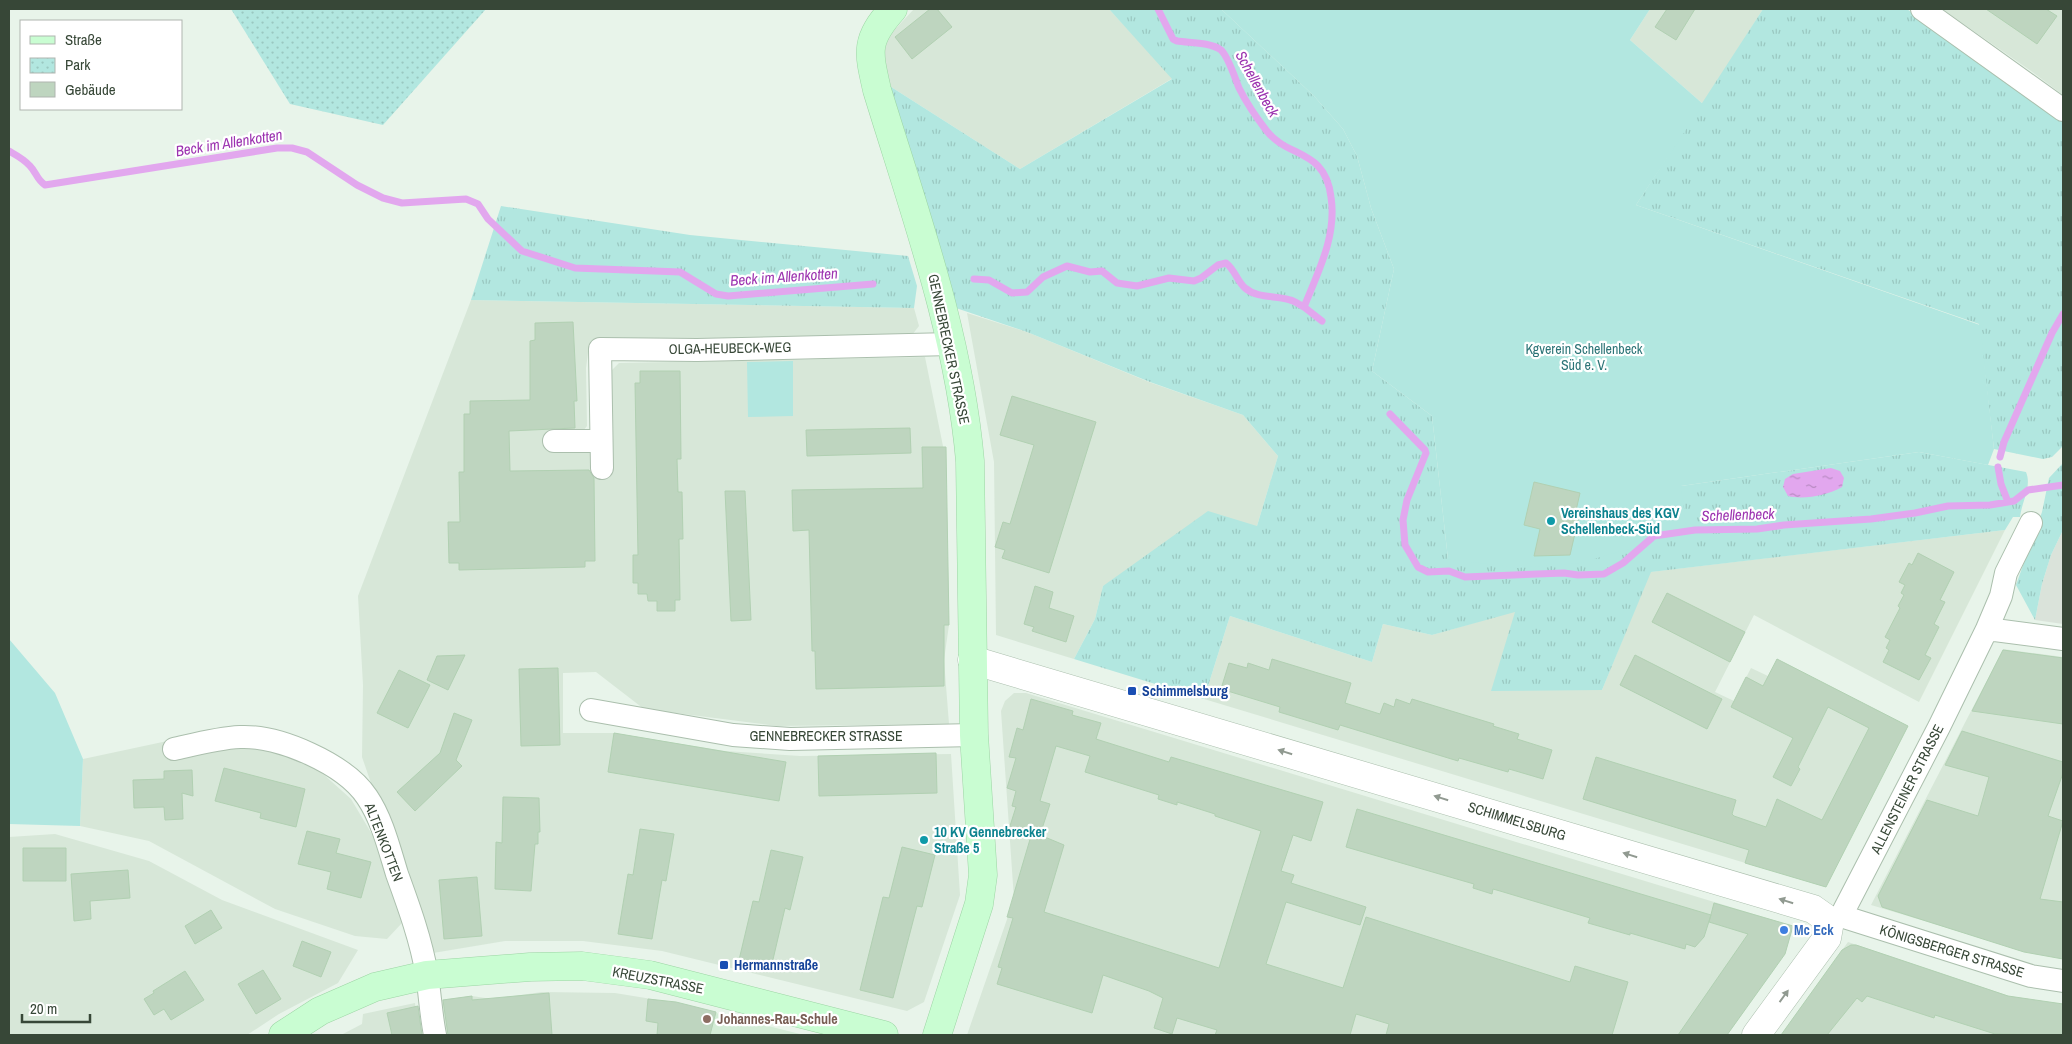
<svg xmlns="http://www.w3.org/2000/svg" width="2072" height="1044" font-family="'Archivo Narrow',sans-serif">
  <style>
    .residential { fill: #d7e7d8 }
    .industrial { fill: #dae3da }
    .education { fill: #d3ecd6 }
    .grass { fill: url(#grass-tufts) }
    .park { fill: url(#park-dots) }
    .garden { fill: #b2e7e0 }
    .water { fill: url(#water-ripples) }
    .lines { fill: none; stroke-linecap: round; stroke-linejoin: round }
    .stream { stroke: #e2a7ee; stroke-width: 7 }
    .building { fill: #bed5bf; stroke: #b1d0b2; fill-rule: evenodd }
    .minor-casing { stroke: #abbfad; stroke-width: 24 }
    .tertiary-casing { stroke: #abbfad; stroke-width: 29 }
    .secondary-casing { stroke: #9cd5a4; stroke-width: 29 }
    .minor { stroke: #fff; stroke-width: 22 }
    .tertiary { stroke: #fff; stroke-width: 28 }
    .secondary { stroke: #c9fdd2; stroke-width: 28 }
    .oneway { fill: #919a91 }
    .culture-dot { fill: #0f9aa8; stroke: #fff; stroke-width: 2 }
    .transit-dot { fill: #1a4fb4; stroke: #fff; stroke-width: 2 }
    .shop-dot { fill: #3f7fe0; stroke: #fff; stroke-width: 2 }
    .education-dot { fill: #8d6e63; stroke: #fff; stroke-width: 2 }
    .labels { text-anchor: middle; stroke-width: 4.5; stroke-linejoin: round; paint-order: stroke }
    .street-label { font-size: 14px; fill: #374737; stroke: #fff }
    .park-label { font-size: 14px; fill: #2c7477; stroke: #fff }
    .culture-label { font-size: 14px; font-weight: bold; fill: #0d838f; stroke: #fff; text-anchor: start }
    .transit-label { font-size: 14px; font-weight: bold; fill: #164399; stroke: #fff; text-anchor: start }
    .shop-label { font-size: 14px; font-weight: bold; fill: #366cbe; stroke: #fff; text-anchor: start }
    .education-label { font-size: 14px; font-weight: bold; fill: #785e54; stroke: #fff; text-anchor: start }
    .water-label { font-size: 15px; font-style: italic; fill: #9c33b0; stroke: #fff }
  </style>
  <defs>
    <pattern id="grass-tufts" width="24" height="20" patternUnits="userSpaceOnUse" patternTransform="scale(1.25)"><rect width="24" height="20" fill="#b2e7e0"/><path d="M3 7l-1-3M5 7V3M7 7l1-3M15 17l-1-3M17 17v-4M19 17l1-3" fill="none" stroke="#9ac8c1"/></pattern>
    <pattern id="park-dots" width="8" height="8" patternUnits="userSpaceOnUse" patternTransform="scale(1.25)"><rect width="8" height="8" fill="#b2e7e0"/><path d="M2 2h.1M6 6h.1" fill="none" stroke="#9ac8c1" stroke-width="1.8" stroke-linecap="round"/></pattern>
    <pattern id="water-ripples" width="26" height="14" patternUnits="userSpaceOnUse" patternTransform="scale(1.25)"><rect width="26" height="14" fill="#e2a7ee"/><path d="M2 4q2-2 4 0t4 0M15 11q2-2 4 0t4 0" fill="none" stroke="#b88ac2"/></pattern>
  </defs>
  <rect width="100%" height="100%" fill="#e8f4ea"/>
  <path class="residential" d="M 914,9 L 1109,9 L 1173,78 L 1020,169 L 888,85 L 884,53 L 887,38 Z
    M 1650,9 L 1763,9 L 1703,104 L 1630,40 Z
    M 1942,9 L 2063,9 L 2063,95 L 2031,71 Z
    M 471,300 L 914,308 L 919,326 L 912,335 L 594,345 L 588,353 L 586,368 L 587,426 L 583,431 L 589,451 L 593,454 L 608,380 L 612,370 L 619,363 L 925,357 L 946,461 L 949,625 L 944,660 L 949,724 L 777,726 L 644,709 L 596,672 L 563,673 L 563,733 L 614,733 L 725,751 L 800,756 L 951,754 L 960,895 L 924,1002 L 907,1011 L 662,951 L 583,941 L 505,941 L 433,953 L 409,893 L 362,757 L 363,685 L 358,596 Z
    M 967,313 L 1027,332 L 1149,382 L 1243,415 L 1278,456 L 1257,526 L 1103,586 L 1095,619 L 1074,659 L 996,635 L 994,462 Z
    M 2005,530 L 1919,702 L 1754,615 L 1715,692 L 1734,701 L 1751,668 L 1768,676 L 1777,659 L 1908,726 L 1825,887 L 1204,699 L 1230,616 L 1372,662 L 1383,624 L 1432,635 L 1515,611 L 1602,690 L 1650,572 Z
    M 2003,649 L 2063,657 L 2063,957 L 2024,951 L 1871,905 Z
    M 1014,693 L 1026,693 L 1793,926 L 1784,954 L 1727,1035 L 967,1035 L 1014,899 L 1001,711 L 1005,701 Z
    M 172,740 L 276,751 L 312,764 L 351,799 L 376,841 L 402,923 L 387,939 L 355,936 L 275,909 L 149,841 L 80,826 L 83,759 Z
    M 55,834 L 149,861 L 222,900 L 358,950 L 338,983 L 279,1014 L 247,1035 L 9,1035 L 9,837 Z
    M 1848,942 L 2009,996 L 2063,1004 L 2063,1035 L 1781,1035 Z
    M 542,992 L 615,993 L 676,1003 L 674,1035 L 443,1035 L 438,1000 L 472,996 L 492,999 Z
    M 415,1003 L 419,1035 L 341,1035 L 362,1024 L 363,1014 Z"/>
  <path class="industrial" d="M 2063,530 L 2063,624 L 2035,620 L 2042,584 L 2051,555 Z"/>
  <path class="education" d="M 676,1003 L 804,1035 L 674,1035 Z"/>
  <path class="grass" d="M 1109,9 L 1221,9 L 1314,96 L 1343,129 L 1357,156 L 1371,208 L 1394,269 L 1372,371 L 1432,416 L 1448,559 L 1681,486 L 1919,452 L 2026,472 C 2032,486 2022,501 2020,517 L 2013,517 L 2005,530 L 1651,572 L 1602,690 L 1491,691 L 1515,612 L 1432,635 L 1383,624 L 1372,662 L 1230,616 L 1204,699 L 1074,659 L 1095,619 L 1103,586 L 1208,511 L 1257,526 L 1278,456 L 1243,415 L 1150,382 L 1027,332 L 956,308 L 888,85 L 1020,169 L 1172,79 Z
    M 1763,9 L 1907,9 L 1976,61 L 2063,122 L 2063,446 L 2052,457 L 2043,459 L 1994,449 L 1979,324 L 1636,205 Z
    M 501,206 L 690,235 L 908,256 L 917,286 L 914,308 L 471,300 Z
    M 2063,463 L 2063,530 L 2051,555 L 2042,584 L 2035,620 L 2016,585 L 2042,512 L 2049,478 Z"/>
  <path class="park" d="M 231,9 L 486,9 L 383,125 L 290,104 Z"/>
  <path class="garden" d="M 1221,9 L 1650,9 L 1630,40 L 1703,104 L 1636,205 L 1980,325 L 1994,449 L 1988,465 L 1919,452 L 1681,486 L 1687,532 L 1580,563 L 1518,568 L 1448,559 L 1432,416 L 1372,371 L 1394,269 L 1371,208 L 1357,156 L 1343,129 L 1314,96 Z
    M 793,361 L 793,416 L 748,417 L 747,362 Z
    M 9,639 L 55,693 L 83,759 L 80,826 L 9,824 Z"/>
  <path class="water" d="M 1831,468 L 1840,471 L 1844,478 L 1842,487 C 1828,495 1804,500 1788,496 L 1783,487 L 1785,479 L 1793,474 Z"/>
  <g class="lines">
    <path class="stream" d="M 1158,9 L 1173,39 L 1177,41 C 1190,43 1210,42 1221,50 C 1228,56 1235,78 1239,88 C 1246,102 1256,117 1266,130 C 1288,159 1325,148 1331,197 C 1337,236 1318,272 1304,307 L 1322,321
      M 9,151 C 16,155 24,159 30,166 C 36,172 37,180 45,185 L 277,148 L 292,148 L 307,152 L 357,185 L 383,198 L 402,203 L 466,199 L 478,204 L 488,219 L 522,251 L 575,268 L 680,272 L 716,294 L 728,296 L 873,284
      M 974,279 L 989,280 L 1012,293 L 1027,292 L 1043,277 L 1067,266 L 1090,272 L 1102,271 L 1117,283 L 1137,286 L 1169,278 L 1194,281 L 1201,278 L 1218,265 L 1226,263 C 1235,270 1237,281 1245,288 C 1258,299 1276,295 1290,300 C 1295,301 1300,305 1304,307
      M 1390,414 L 1425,450 L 1426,453 L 1407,500 L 1403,520 L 1405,545 L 1418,567 L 1428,572 L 1449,571 L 1465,577 L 1564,573 L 1578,575 L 1604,574 L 1623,563 L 1654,536 L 1695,530 L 1757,529 L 1784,525 L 1871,519 L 1915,513 L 1948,506 L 1990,505 L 2014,501 L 2028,490 L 2063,485
      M 2000,457 L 2004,442 L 2052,333 L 2063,314
      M 1998,467 L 2001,484 L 2008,502"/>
  </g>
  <path class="building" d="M 930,9 L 937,9 L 952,27 L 912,59 L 895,37 Z
    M 1667,9 L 1695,9 L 1676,40 L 1655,27 Z
    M 1986,9 L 2046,9 L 2057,16 L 2037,44 Z
    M 573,322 L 577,401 L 574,401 L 575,428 L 509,431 L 510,471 L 589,470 L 594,478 L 595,561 L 585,561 L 585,567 L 459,570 L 459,563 L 449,563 L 448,522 L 460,522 L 459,472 L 464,472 L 464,414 L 470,414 L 470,401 L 530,400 L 530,341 L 535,340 L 535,323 Z
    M 640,371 L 680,371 L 681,459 L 677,459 L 678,492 L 682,492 L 683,539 L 679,539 L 680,600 L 675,600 L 675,611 L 657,611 L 657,601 L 648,601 L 647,594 L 638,594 L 638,583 L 633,583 L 633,555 L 638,555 L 635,383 L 640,383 Z
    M 1012,396 L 1096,422 L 1049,573 L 1002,558 L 1005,550 L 995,547 L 1003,522 L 1010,524 L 1034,445 L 1000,435 Z
    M 910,428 L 911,453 L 807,456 L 806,430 Z
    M 922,447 L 946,447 L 949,625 L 944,625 L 944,686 L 816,689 L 815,651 L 812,651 L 809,530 L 793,531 L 792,490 L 923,488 Z
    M 1534,482 L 1580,493 L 1575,515 L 1579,516 L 1570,555 L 1534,556 L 1540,529 L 1524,525 Z
    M 725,491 L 745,491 L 751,620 L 731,621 Z
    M 1918,553 L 1954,572 L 1940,600 L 1945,602 L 1934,624 L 1939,627 L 1925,655 L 1931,658 L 1919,680 L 1883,662 L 1889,650 L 1886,648 L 1890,640 L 1885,637 L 1900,608 L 1898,606 L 1904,595 L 1901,593 L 1905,585 L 1899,582 L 1909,563 L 1912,565 Z
    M 1035,586 L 1053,592 L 1049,608 L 1074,616 L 1066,642 L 1032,631 L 1034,627 L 1024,624 Z
    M 1667,593 L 1745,632 L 1730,662 L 1652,622 Z
    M 2003,650 L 2063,658 L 2063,724 L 1972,711 Z
    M 465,655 L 448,690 L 427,680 L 437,656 Z
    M 1635,655 L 1722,699 L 1707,729 L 1620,685 Z
    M 1272,659 L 1351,683 L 1345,703 L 1380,714 L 1384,703 L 1394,707 L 1396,699 L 1410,704 L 1412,699 L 1494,724 L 1493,726 L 1519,734 L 1517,739 L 1552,750 L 1543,779 L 1509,769 L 1508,772 L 1459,758 L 1458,761 L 1340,725 L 1338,730 L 1279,712 L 1280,707 L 1221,689 L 1229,663 L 1247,668 L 1248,663 L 1269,670 Z
    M 1777,659 L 1908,726 L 1826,887 L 1745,863 L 1749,850 L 1583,799 L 1596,757 L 1736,800 L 1732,814 L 1734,816 L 1766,827 L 1777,799 L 1822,820 L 1869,728 L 1828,707 L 1798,767 L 1800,769 L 1791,786 L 1773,777 L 1793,738 L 1731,707 L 1746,677 L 1763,686 Z
    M 558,668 L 560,745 L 521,746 L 519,669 Z
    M 399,670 L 430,685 L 408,728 L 377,713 Z
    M 1031,699 L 1073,711 L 1072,715 L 1101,723 L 1096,739 L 1169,762 L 1171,757 L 1323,802 L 1311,841 L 1293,835 L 1281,871 L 1294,875 L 1291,883 L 1366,907 L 1360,925 L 1286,902 L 1266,964 L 1343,988 L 1366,917 L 1570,982 L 1575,966 L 1628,982 L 1612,1035 L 1386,1035 L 1389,1024 L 1356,1014 L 1350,1035 L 1215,1035 L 1217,1030 L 1177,1018 L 1172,1034 L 1154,1028 L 1163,998 L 1149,991 L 1103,975 L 1092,1013 L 997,984 L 1002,968 L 998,967 L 1013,918 L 1007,917 L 1031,836 L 1009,829 L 1016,807 L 1012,806 L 1016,791 L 1007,788 L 1016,758 L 1009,757 L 1017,728 L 1023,730 ZM 1056,746 L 1090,756 L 1085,772 L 1159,795 L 1158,799 L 1177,805 L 1177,802 L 1215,814 L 1215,816 L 1261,831 L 1219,968 L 1044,912 L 1064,845 L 1040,835 L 1050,804 L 1040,801 Z
    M 454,713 L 472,720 L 456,760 L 462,766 L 415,811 L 397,792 L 440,753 Z
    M 1962,731 L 2063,762 L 2063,773 L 2048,816 L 2063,821 L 2040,899 L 2063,902 L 2063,959 L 2024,952 L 1882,907 L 1878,896 L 1927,800 L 1978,816 L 1989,777 L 1945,765 Z
    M 614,733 L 786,762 L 779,801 L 608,772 Z
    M 936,753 L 937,793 L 819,796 L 818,756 Z
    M 224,768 L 305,789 L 296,827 L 260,818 L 261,813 L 215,801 Z
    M 192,770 L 193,796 L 182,793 L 183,819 L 165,820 L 164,807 L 134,808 L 133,780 L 164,779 L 164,771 Z
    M 503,797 L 539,798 L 540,832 L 538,832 L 538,844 L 535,844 L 531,891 L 495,889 L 496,842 L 502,843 Z
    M 1357,809 L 1711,915 L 1704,937 L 1695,947 L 1686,944 L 1685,949 L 1630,933 L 1630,935 L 1588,923 L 1590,918 L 1500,891 L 1493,889 L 1492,894 L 1473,888 L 1474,884 L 1346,847 Z
    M 640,829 L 674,834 L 666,881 L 662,880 L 652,939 L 618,934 L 628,874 L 633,875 Z
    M 307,831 L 340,839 L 336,853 L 371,862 L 361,898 L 327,889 L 331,872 L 298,864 Z
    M 902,847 L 935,855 L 922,907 L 917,906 L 893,998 L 860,990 L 883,897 L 889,898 Z
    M 23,848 L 66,848 L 66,881 L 23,881 Z
    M 771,850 L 803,857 L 790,910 L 785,908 L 771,968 L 739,960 L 753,901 L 759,902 Z
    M 128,870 L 130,898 L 90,901 L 91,919 L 74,921 L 71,874 Z
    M 477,877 L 482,936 L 444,939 L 439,880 Z
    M 1714,903 L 1793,926 L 1785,954 L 1727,1035 L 1678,1035 L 1748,934 L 1709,922 Z
    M 211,910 L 222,928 L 195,944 L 185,926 Z
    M 302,941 L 331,952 L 321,977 L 293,966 Z
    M 1851,945 L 1856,945 L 2008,996 L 2063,1004 L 2063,1035 L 1995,1034 L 1935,1015 L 1934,1018 L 1867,996 L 1862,1002 L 1857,998 L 1827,1035 L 1781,1035 L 1842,950 Z
    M 263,970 L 281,999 L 256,1014 L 238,984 Z
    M 185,971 L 204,1000 L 171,1020 L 164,1009 L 154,1015 L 144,999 L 154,993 L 153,991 Z
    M 549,993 L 552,1035 L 448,1035 L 443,1000 L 472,996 L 472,1000 Z
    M 648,999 L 676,1002 L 716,1012 L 710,1035 L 657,1035 L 658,1023 L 646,1021 Z
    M 418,1006 L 422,1035 L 392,1035 L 387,1013 Z"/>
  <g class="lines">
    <defs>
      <path id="minor" d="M 1922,9 L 2063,110
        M 554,441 L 601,441
        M 602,468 L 600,349 L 697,350 L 951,344
        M 1987,629 L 2063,639
        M 591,710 L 733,735 L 790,739 L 974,735
        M 174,749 C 196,744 218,738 240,737 C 279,735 345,764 367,797 C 382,819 389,848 397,874 C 409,907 421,940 427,975 C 430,995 431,1015 435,1035
        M 1841,916 L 2031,976 L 2063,981
        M 1830,921 L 1841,916 L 1939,727 L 1987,629 L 2001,596 L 2006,573 L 2031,523"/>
      <path id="tertiary" d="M 972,660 L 1813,909 L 1830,921 L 1827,938 L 1756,1035"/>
      <path id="secondary" d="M 893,9 C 865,40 868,51 877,90 C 914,211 959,334 970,461 L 974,735 L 983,875 L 979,904 L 937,1035
        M 283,1035 L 320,1011 L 375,987 L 427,975 L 530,967 L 582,966 L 650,975 L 884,1035"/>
    </defs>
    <use href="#minor" class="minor-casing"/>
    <use href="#tertiary" class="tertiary-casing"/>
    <use href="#secondary" class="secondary-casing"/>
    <use href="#minor" class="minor"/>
    <use href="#tertiary" class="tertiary"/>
    <use href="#secondary" class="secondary"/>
  </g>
  <defs><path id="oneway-solid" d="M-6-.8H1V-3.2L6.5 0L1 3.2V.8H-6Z" transform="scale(1.25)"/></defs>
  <g class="oneway">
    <use href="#oneway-solid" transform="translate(1285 752) rotate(-163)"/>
    <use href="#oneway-solid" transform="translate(1441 798) rotate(-163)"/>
    <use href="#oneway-solid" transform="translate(1630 855) rotate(-163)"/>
    <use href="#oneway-solid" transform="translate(1786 901) rotate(-163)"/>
    <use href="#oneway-solid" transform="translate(1784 996) rotate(-54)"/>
  </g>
  <g class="culture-dot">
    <circle cx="1551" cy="521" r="5"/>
    <circle cx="924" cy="840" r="5"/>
  </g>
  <g class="transit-dot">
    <rect x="1127" y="686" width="10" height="10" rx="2.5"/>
    <rect x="719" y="960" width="10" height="10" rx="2.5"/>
  </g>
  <circle class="shop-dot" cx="1784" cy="930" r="5"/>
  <circle class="education-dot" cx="707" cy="1019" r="5"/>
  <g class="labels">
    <g class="street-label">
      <text transform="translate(730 348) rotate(-1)" y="5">OLGA-HEUBECK-WEG</text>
      <text transform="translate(949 349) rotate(78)" y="5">GENNEBRECKER STRASSE</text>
      <text x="826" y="741">GENNEBRECKER STRASSE</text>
      <text transform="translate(1907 789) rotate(-63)" y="5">ALLENSTEINER STRASSE</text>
      <text transform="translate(1517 821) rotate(17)" y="5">SCHIMMELSBURG</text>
      <text transform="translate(384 842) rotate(69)" y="5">ALTENKOTTEN</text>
      <text transform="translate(1952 951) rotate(17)" y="5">KÖNIGSBERGER STRASSE</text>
      <text transform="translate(658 980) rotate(11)" y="5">KREUZSTRASSE</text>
    </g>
    <g class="park-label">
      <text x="1584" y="354">Kgverein Schellenbeck<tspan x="1584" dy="16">Süd e. V.</tspan></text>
    </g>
    <g class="culture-label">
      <text x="1561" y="518">Vereinshaus des KGV<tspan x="1561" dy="16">Schellenbeck-Süd</tspan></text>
      <text x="934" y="837">10 KV Gennebrecker<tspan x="934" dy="16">Straße 5</tspan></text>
    </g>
    <g class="transit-label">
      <text x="1142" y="696">Schimmelsburg</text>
      <text x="734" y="970">Hermannstraße</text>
    </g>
    <g class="shop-label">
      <text x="1794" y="935">Mc Eck</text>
    </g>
    <g class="education-label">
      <text x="717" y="1024">Johannes-Rau-Schule</text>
    </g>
    <g class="water-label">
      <text transform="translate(1257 84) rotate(61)" y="5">Schellenbeck</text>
      <text transform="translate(229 143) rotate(-9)" y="5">Beck im Allenkotten</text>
      <text transform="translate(784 277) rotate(-4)" y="5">Beck im Allenkotten</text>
      <text transform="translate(1738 515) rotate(-2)" y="5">Schellenbeck</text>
    </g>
  </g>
  <rect width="2072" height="1044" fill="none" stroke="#374737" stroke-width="20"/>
  <rect x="20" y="20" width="162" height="90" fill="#ffffff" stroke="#afb5af"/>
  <rect x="30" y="36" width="25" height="8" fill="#c9fdd2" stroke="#afb5af"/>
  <text x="65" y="45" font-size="15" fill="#374737">Straße</text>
  <rect x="30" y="58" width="25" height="15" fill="url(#park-dots)" stroke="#afb5af"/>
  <text x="65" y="70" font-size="15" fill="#374737">Park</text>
  <rect x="30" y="82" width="25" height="15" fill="#bed5bf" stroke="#afb5af"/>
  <text x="65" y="95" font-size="15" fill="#374737">Gebäude</text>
  <path d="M22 1014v8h68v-8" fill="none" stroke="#374737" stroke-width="2.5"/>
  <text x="30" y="1014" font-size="15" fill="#374737" stroke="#ffffff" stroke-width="4" paint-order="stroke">20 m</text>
</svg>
